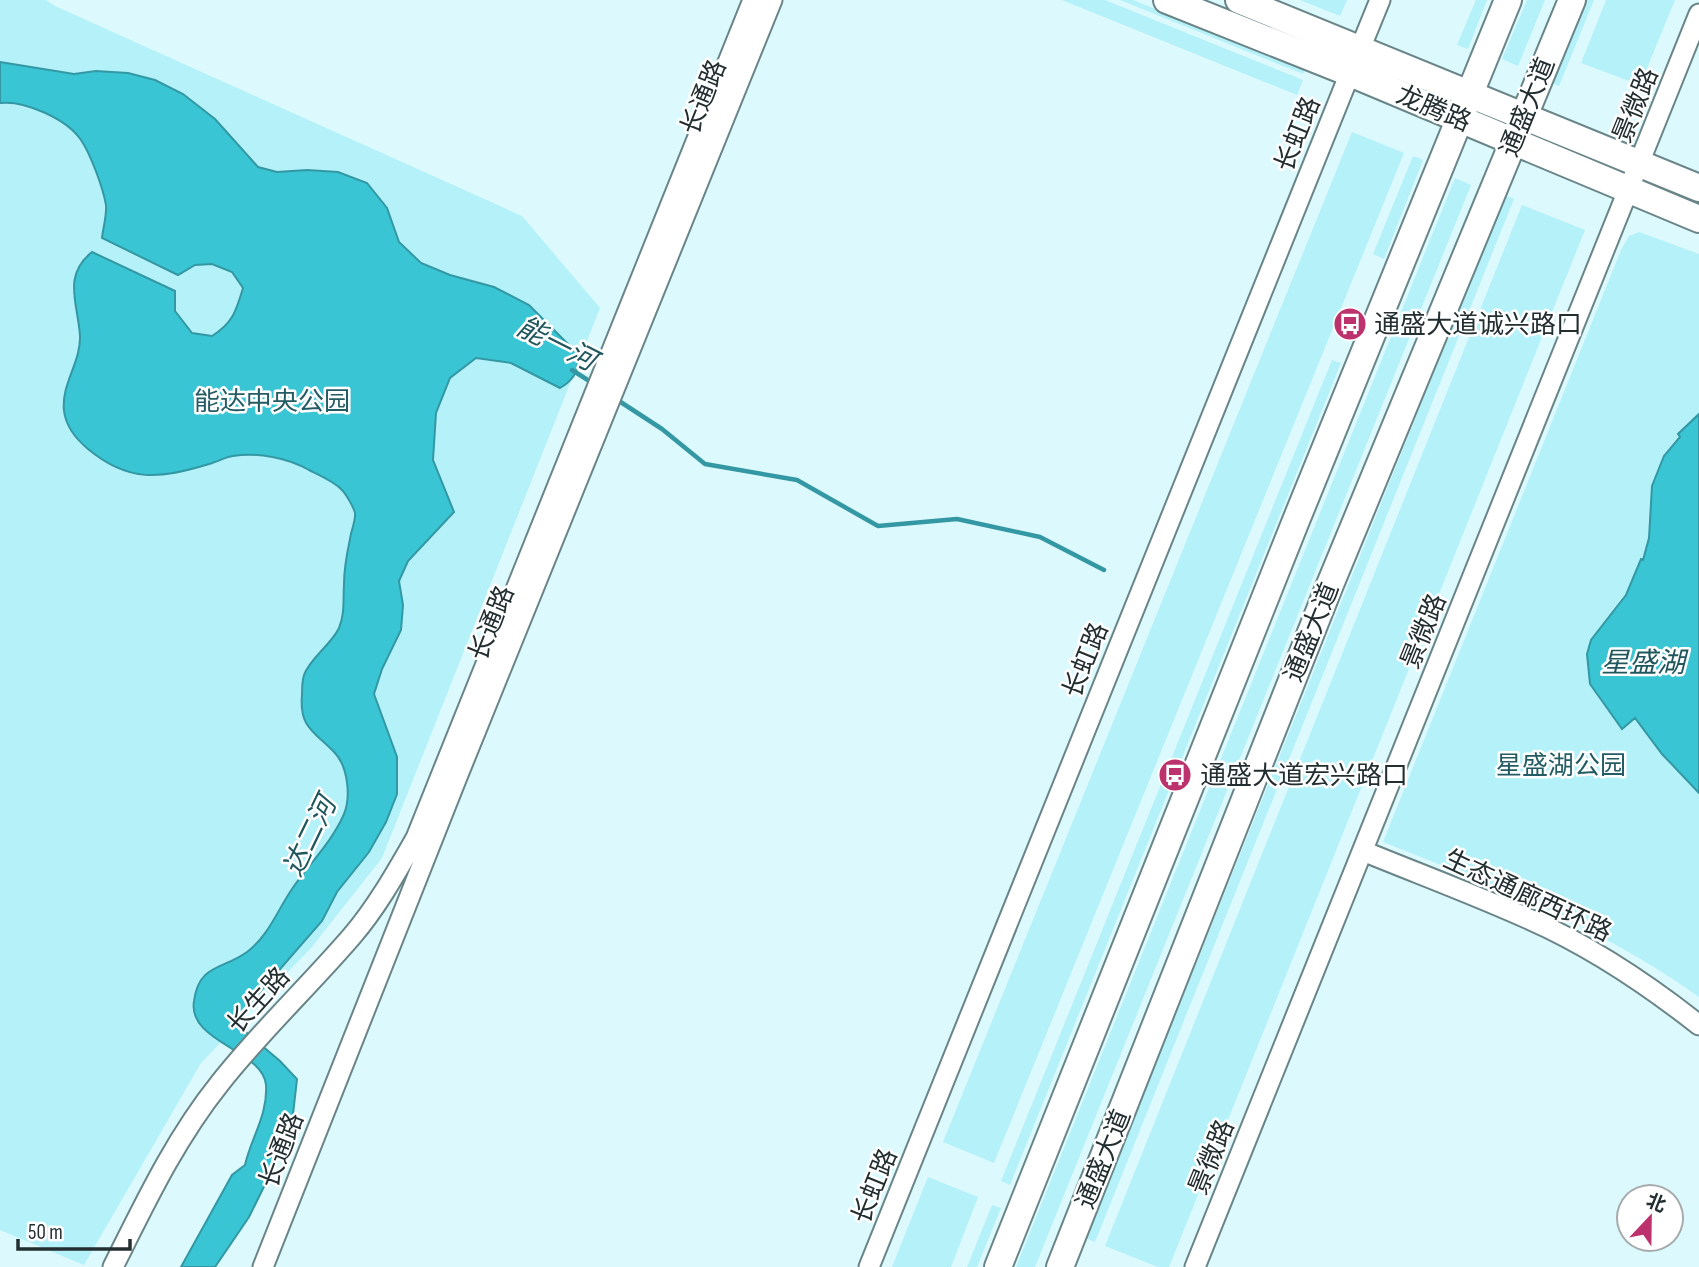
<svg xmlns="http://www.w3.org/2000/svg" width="1699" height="1267" font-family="'Sofia Sans Condensed','Noto Sans SC',sans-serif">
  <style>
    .green { fill: #b5f1f9 }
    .water { fill: #3ac5d4; stroke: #3398a3; stroke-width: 2 }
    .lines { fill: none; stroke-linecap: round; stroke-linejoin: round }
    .stream { stroke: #3398a3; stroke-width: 4.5 }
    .minor-casing { stroke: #6a8588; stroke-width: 23 }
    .major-casing { stroke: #6a8588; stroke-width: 30 }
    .minor { stroke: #fff; stroke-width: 19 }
    .major { stroke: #fff; stroke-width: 26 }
    .labels { text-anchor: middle; stroke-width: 5; stroke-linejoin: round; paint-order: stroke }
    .street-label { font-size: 26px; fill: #232e30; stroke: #fff }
    .poi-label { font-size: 26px; fill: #232e30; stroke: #fff; text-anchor: start }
    .park-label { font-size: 26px; fill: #245c63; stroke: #fff }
    .water-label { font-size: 28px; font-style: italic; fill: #1f575d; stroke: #fff }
  </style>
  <rect width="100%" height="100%" fill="#dcf9fd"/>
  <path class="green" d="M 0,0 L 46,0 L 55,6 L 522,216 L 600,308 L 382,858 L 311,948 L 201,1063 L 84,1265 L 0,1230 Z
    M 1062,0 L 1105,0 L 1303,80 L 1297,95 Z
    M 1120,0 L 1133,0 L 1305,70 L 1303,74 Z
    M 1300,0 L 1347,0 L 1340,16 Z
    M 1476,0 L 1487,0 L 1468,49 L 1457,45 Z
    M 1527,0 L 1545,0 L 1518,66 L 1502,59 Z
    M 1585,0 L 1594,0 L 1559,86 L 1552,83 Z
    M 1606,0 L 1675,0 L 1640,85 L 1581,63 Z
    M 1352,132 L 1404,153 L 994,1163 L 943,1142 Z
    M 1413,156 L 1423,160 L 1384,259 L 1373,254 Z
    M 1455,178 L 1471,185 L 1035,1267 L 1016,1267 Z
    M 1505,195 L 1514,199 L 1095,1242 L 1086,1238 Z
    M 1522,205 L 1585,230 L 1169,1267 L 1158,1267 L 1105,1246 Z
    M 1639,232 L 1699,254 L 1699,997 C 1604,928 1492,885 1383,842 L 1621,250 L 1629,236 Z
    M 1332,360 L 1341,363 L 1010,1185 L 1001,1181 Z
    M 928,1177 L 978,1197 L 951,1267 L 892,1267 Z
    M 992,1205 L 1001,1208 L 977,1267 L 967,1267 Z"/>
  <path class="water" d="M 0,62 L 74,74 L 96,71 L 128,73 L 155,80 L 183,94 L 215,119 L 258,167 L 277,172 L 307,170 L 338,172 L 367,183 L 387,208 L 399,242 L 421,263 L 450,275 L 494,287 L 529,305 L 576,352 C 581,368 574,380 560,388 L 511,363 L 476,358 L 450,378 L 436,413 L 433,460 L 454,512 L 408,561 L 399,581 L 403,605 L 401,630 L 382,669 L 374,694 L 397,757 L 397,794 L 386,822 L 369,852 L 337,892 L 322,921 L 234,1022 L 280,1061 L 297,1079 L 292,1123 L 287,1140 L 249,1217 L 215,1267 L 181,1267 L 232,1175 L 245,1165 C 251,1138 268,1115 266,1085 C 263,1050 187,1042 194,1001 C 199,964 222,970 247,952 C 269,935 277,911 292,889 C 309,864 332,842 344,814 C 351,797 348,767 335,753 C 315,732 299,728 302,695 C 302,689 302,681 304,675 C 310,658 331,645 339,628 C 345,614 343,599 344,584 C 344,569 347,553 350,539 C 351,531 356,520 355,513 C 354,508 346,494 342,490 C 334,481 319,475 309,470 C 288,458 258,452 233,456 C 225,457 217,462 209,464 C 160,479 129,483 88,449 C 76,439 66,427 64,411 C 61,384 81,362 80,336 C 78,303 62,276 92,252 L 175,291 L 175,311 L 192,333 L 212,336 C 233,323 236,311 243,288 L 232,272 L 212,264 L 195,265 L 178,275 L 102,238 C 103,228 107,215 106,205 C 103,188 91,155 81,140 C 67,119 24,100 0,103 Z
    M 1699,414 L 1699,793 L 1662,754 L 1635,718 L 1622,729 L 1590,684 L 1587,654 L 1591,640 L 1626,595 L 1641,559 L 1643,560 L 1649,538 L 1652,486 L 1664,456 L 1680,437 L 1678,434 Z"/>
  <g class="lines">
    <path class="stream" d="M 572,370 L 594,384
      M 616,399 L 662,429 L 705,464 L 797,480 L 878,526 L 957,519 L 1040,537 L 1104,570"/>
    <defs>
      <path id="minor" d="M 1360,49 L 1380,0
        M 1363,851 C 1419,874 1476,895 1531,920 C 1592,947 1647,984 1699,1025
        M 113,1267 C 145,1203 175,1139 220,1083 C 261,1031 309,986 352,936 C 377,907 397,871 416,838 L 753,0
        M 263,1267 L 457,777 L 772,0
        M 869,1267 L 1350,73
        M 1195,1267 L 1699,14"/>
      <path id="major" d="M 1167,0 L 1350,73 L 1699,219
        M 1239,0 L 1699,188
        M 998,1267 L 1297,518 L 1508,0
        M 1060,1267 L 1329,587 L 1572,0"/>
    </defs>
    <use href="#minor" class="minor-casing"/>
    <use href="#major" class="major-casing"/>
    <use href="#minor" class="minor"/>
    <use href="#major" class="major"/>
  </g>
  <defs>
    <symbol id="bus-disc" viewBox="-11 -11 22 22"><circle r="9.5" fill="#bc326c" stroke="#fff"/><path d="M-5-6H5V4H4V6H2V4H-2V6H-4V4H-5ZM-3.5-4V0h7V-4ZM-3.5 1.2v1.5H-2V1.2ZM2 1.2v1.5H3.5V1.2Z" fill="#fff"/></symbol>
  </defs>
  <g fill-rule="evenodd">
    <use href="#bus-disc" x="1331" y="305" width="38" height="38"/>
    <use href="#bus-disc" x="1156" y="756" width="38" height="38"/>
  </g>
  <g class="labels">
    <g class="street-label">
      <text transform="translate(703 97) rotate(-68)" y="9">长通路</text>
      <text transform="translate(1635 105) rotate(-68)" y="9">景微路</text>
      <text transform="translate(1527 107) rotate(-68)" y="9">通盛大道</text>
      <text transform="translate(1434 108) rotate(23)" y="9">龙腾路</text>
      <text transform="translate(1297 134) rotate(-68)" y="9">长虹路</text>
      <text transform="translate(491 623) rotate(-68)" y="9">长通路</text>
      <text transform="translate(1423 631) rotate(-68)" y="9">景微路</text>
      <text transform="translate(1311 632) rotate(-68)" y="9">通盛大道</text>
      <text transform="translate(1085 660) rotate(-68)" y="9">长虹路</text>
      <text transform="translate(1528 895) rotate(25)" y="9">生态通廊西环路</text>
      <text transform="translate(258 1000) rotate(-48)" y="9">长生路</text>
      <text transform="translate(281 1150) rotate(-69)" y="9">长通路</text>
      <text transform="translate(1211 1157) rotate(-68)" y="9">景微路</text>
      <text transform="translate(1103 1159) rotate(-68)" y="9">通盛大道</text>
      <text transform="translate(874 1186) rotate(-68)" y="9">长虹路</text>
    </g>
    <g class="poi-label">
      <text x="1374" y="333">通盛大道诚兴路口</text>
      <text x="1200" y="784">通盛大道宏兴路口</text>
    </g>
    <g class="park-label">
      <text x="272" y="410">能达中央公园</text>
      <text x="1561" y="774">星盛湖公园</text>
    </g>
    <g class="water-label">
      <text transform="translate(557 343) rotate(27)" y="10">能一河</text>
      <text x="1643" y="672">星盛湖</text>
      <text transform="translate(309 836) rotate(-64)" y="10">达二河</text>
    </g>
  </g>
  <g transform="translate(1650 1218) rotate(22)"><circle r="33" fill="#ffffff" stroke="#a7abac" stroke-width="2"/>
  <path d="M0-5L12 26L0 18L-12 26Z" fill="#bc326c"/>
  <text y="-10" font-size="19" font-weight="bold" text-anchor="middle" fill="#232e30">北</text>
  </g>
  <path d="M18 1239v10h112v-10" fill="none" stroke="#232e30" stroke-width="3.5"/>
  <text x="28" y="1239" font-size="21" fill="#232e30" stroke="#ffffff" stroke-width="5" paint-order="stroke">50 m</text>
</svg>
